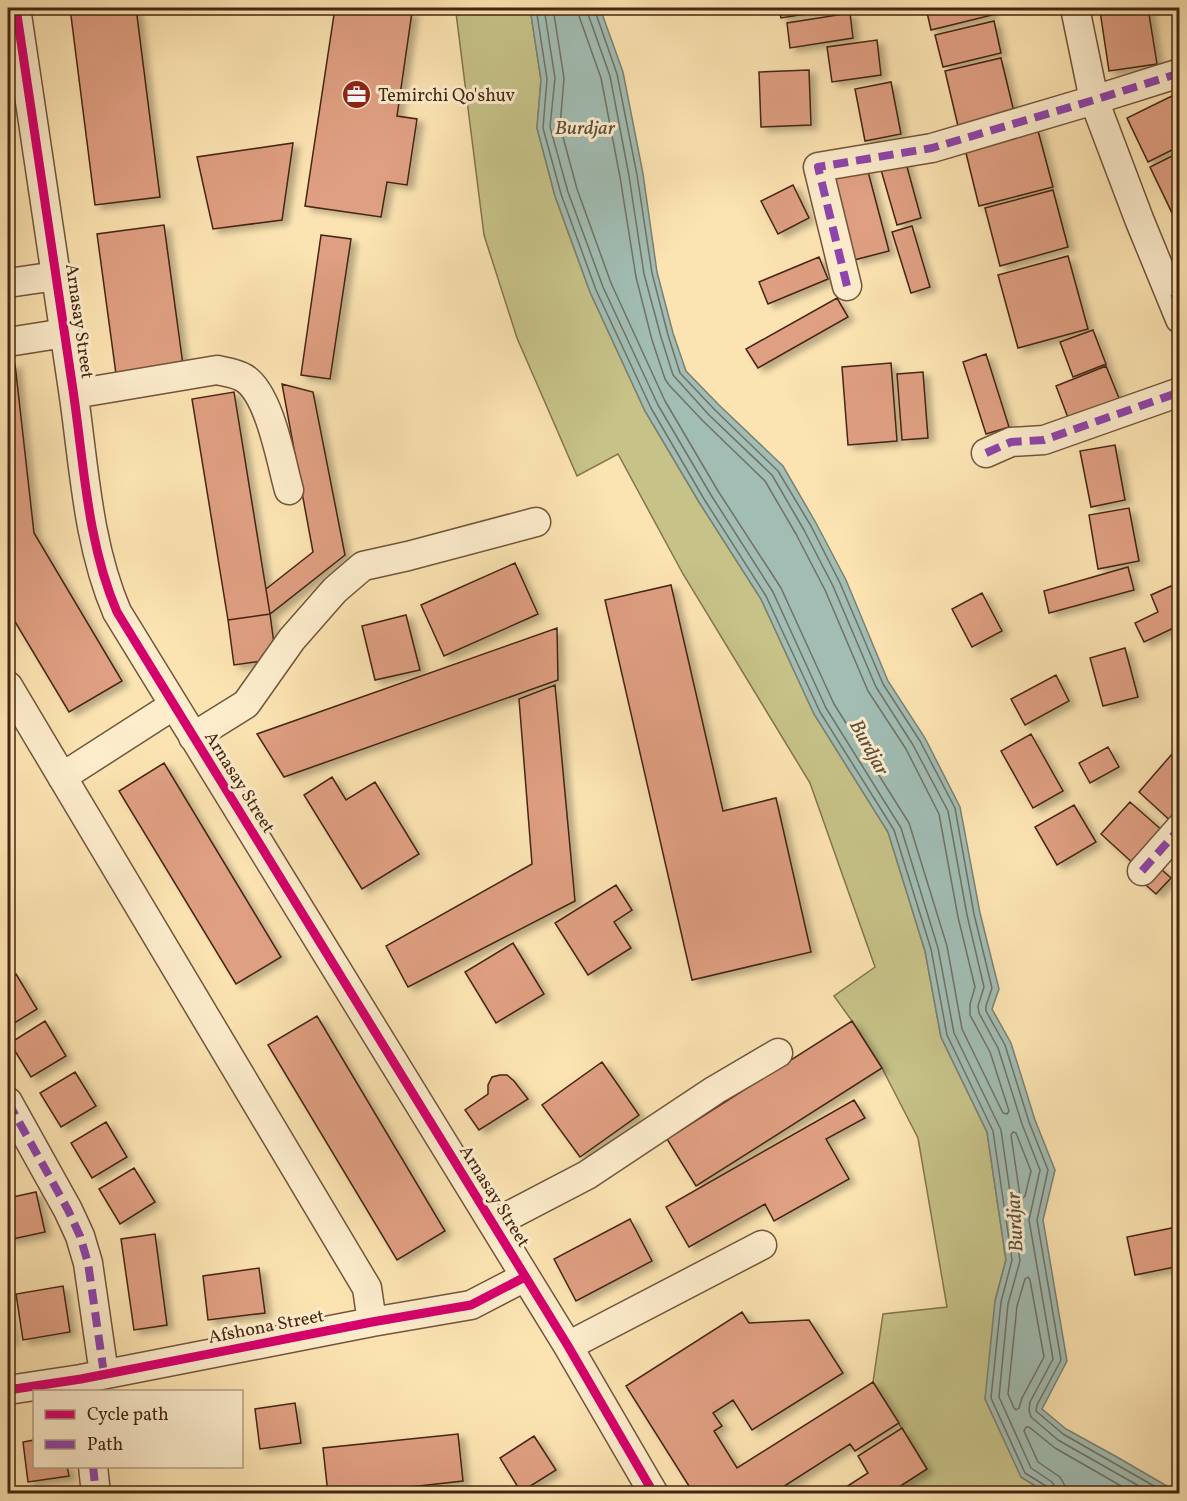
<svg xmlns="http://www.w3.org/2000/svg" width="1187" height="1501" font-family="Vollkorn,serif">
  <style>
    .green { fill: #c6c288; stroke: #85744d; stroke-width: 1.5 }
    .water { fill: #a1bdb4; stroke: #7c8073; stroke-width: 1.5 }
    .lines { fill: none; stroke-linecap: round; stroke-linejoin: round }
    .shore { stroke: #727163; stroke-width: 1.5 }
    .building { fill: #df9f82; stroke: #442512; stroke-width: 1.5; filter: url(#shadow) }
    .minor-casing { stroke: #72553a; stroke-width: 31 }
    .minor { stroke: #fdedcd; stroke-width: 28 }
    .quiet { stroke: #8e44ad; stroke-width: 8; stroke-dasharray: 15 8; stroke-linecap: butt }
    .cycleway-casing { stroke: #fdedcd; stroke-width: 13 }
    .cycleway { stroke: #d6006c; stroke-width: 9 }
    .labels { text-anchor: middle; stroke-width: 6; stroke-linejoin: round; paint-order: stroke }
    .poi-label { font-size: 18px; fill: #442512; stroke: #fdedcd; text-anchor: start }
    .street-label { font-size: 18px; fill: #442512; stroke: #fdedcd }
    .water-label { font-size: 20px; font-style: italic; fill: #5b4b3a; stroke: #fdedcd }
  </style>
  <defs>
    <filter id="shadow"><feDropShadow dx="6" dy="4" stdDeviation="3" flood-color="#0004"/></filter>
  </defs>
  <rect width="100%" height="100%" fill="#fce4b2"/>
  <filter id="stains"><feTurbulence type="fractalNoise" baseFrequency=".00333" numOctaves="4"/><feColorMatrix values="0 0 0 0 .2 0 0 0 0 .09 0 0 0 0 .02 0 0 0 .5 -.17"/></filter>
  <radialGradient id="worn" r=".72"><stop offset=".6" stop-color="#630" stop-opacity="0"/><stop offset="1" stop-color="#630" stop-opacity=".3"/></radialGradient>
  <path class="green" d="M 421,8 L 530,8 L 541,80 L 537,128 L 555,196 L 590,292 L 645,411 L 699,502 L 761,599 L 814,714 L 888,832 L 925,951 L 941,1037 L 987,1132 L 1006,1260 L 995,1301 L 1021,1477 L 1047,1493 L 888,1493 L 927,1469 L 873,1382 L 883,1314 L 947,1307 L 918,1138 L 882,1068 L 852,1021 L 834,996 L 875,967 L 810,783 L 683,574 L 618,454 L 577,476 L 517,338 L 484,235 L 456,13 Z"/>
  <path class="water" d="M 530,8 L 600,8 L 623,72 L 643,174 L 657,272 L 673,333 L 686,371 L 719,405 L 783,466 L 816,523 L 846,580 L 888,681 L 925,738 L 960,807 L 980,913 L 999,989 L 992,1009 L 1011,1043 L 1035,1120 L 1055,1170 L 1043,1220 L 1067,1361 L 1042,1409 L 1066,1429 L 1117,1457 L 1179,1493 L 1047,1493 L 1021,1477 L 985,1399 L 995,1301 L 1006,1260 L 987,1132 L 941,1037 L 925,951 L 888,832 L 814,714 L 761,599 L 699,502 L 645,411 L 590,292 L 555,196 L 537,128 L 541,80 Z"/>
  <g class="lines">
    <path class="shore" d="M 536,8 L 547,79 L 543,128 L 561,194 L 596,290 L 651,408 L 704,499 L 766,596 L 820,712 L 894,830 L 931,949 L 947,1035 L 993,1131 L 1012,1260 L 1001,1302 L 991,1398 L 1025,1473 L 1046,1486 L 1049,1494
      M 544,8 L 555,78 L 550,127 L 568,192 L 603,287 L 658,405 L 711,495 L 773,592 L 826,708 L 901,828 L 938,948 L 954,1033 L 1001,1130 L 1020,1261 L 1008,1304 L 999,1397 L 1031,1468 L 1052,1482 L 1055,1487 L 1056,1494
      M 553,8 L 564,78 L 560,126 L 577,189 L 611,283 L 665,401 L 718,491 L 781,588 L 834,704 L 909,823 L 947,946 L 962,1029 L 1003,1113 L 1007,1114 L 1009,1111 L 990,1052 L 970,1015 L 970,1004 L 975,987 L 958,917 L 939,814 L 906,749 L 868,691 L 825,590 L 796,534 L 765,481 L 703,421 L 669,385 L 665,379 L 652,340 L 636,277 L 620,177 L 601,78 L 579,16 L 578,8
      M 587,8 L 588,14 L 610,76 L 629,176 L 644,274 L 661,337 L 673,375 L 709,415 L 772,475 L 804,530 L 833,586 L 876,687 L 913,745 L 948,811 L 967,915 L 984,987 L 978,1006 L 979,1013 L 998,1048 L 1022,1124 L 1040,1170 L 1029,1220 L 1053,1359 L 1030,1402 L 1029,1410 L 1031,1417 L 1058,1440 L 1153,1494
      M 594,8 L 617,74 L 637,175 L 652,273 L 668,335 L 680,373 L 715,410 L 778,471 L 811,526 L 840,583 L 883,684 L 920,741 L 955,808 L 974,914 L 992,988 L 986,1006 L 986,1011 L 1005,1045 L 1029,1122 L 1048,1170 L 1037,1220 L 1061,1360 L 1037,1405 L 1036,1411 L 1063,1434 L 1168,1494
      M 1013,1132 L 1016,1133 L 1031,1171 L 1025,1196 L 1023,1198 L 1020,1196 L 1011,1135 Z
      M 1028,1277 L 1030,1280 L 1044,1357 L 1022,1398 L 1019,1408 L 1016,1410 L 1014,1408 L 1008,1394 L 1017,1306 L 1025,1279 Z
      M 1065,1494 L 1065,1486 L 1060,1477 L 1038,1462 L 1024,1431 L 1026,1427 L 1029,1427 L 1055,1448 L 1135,1494"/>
  </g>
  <path class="building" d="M 70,8 L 136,8 L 160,197 L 95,205 Z
    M 335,8 L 379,8 L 412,12 L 397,116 L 417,119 L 407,185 L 387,182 L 381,217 L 305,206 Z
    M 779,8 L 844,8 L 781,18 Z
    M 926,8 L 990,8 L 992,15 L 931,30 Z
    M 1123,8 L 1148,8 L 1157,64 L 1109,71 L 1100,11 Z
    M 850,13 L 853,38 L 790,48 L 787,23 Z
    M 994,21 L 1001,53 L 943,67 L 935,35 Z
    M 877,40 L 881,75 L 832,82 L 827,47 Z
    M 1001,58 L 1014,112 L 958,126 L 945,71 Z
    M 809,70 L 811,125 L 761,127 L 759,72 Z
    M 891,82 L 901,134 L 865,141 L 855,89 Z
    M 1180,92 L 1180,146 L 1148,162 L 1127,118 Z
    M 1037,127 L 1053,187 L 979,206 L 964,145 Z
    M 293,143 L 282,220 L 213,229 L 197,157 Z
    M 1180,152 L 1180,215 L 1174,217 L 1150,167 Z
    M 904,156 L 921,218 L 897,225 L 879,163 Z
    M 866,164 L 889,251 L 854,260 L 831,173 Z
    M 793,185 L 809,218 L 778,234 L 761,201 Z
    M 1053,190 L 1068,247 L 1000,266 L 985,208 Z
    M 164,225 L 183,365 L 116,374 L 97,234 Z
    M 912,226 L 930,287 L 911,293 L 892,232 Z
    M 321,235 L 351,239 L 330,379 L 301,375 Z
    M 1068,256 L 1088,329 L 1018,348 L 998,275 Z
    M 819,257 L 828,279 L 768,304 L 759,282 Z
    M 837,298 L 848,317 L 758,368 L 746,349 Z
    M 1093,330 L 1106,364 L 1073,377 L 1060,342 Z
    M 986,354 L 1009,427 L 986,434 L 963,362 Z
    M 891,363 L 897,441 L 848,445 L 842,367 Z
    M 15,364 L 34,533 L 122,681 L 69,712 L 8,610 L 8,365 Z
    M 1106,366 L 1121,403 L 1070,423 L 1056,386 Z
    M 923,372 L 928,438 L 902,440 L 897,374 Z
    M 282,384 L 313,392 L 345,555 L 270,614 L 266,589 L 313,552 Z
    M 234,392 L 270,614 L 228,620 L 192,399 Z
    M 1115,445 L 1125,500 L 1091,507 L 1080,451 Z
    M 1129,508 L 1139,561 L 1098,569 L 1089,515 Z
    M 515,563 L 538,614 L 444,656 L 421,605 Z
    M 1128,567 L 1134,590 L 1049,613 L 1044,591 Z
    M 1180,582 L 1180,625 L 1144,642 L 1135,623 L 1158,612 L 1151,595 Z
    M 671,585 L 723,811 L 776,798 L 811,952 L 692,980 L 605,600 Z
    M 982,593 L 1002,631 L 972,647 L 952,609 Z
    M 270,614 L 276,659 L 234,665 L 228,620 Z
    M 406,615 L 420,670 L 375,680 L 362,626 Z
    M 557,628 L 558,680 L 284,777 L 257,734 Z
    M 1125,648 L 1138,697 L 1103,706 L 1090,658 Z
    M 1056,675 L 1069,701 L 1025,725 L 1011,699 Z
    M 555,685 L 575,901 L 408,987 L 386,946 L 532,864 L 519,699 Z
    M 1031,734 L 1063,791 L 1033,808 L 1001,751 Z
    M 1108,747 L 1119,767 L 1090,783 L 1079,763 Z
    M 1172,754 L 1180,761 L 1180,816 L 1173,823 L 1139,792 Z
    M 164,763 L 281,957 L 236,984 L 119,791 Z
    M 332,777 L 346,800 L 375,782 L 419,854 L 362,889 L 304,795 Z
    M 1130,802 L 1164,832 L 1135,865 L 1101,834 Z
    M 1074,805 L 1096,842 L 1057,865 L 1035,827 Z
    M 1154,863 L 1171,878 L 1156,894 L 1139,879 Z
    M 616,885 L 632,910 L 614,922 L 631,948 L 588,975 L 555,923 Z
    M 513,943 L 544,994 L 496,1023 L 465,972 Z
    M 16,974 L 37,1009 L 8,1027 L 8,979 Z
    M 317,1016 L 445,1231 L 397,1260 L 268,1045 Z
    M 45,1021 L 66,1056 L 31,1077 L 10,1043 Z
    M 852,1021 L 882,1068 L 696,1186 L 667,1139 Z
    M 602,1062 L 639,1115 L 580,1157 L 542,1105 Z
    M 75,1072 L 96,1106 L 61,1127 L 40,1093 Z
    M 500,1075 L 507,1075 L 514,1081 L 528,1099 L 479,1130 L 465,1110 L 488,1094 L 488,1085 L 492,1077 Z
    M 854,1100 L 865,1118 L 826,1139 L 849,1179 L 774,1221 L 765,1204 L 689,1247 L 666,1207 Z
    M 106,1122 L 127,1157 L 92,1178 L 71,1143 Z
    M 134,1168 L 155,1202 L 120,1224 L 99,1189 Z
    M 36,1192 L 45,1232 L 8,1240 L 8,1198 Z
    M 630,1219 L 652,1261 L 576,1301 L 554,1259 Z
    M 1177,1227 L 1180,1240 L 1180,1266 L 1135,1275 L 1127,1237 Z
    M 155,1234 L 167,1325 L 134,1330 L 121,1239 Z
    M 259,1268 L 265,1313 L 208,1320 L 203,1276 Z
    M 63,1286 L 70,1332 L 23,1340 L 16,1294 Z
    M 8,1303 L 13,1340 L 8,1342 Z
    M 742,1312 L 749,1323 L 809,1320 L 843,1373 L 752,1430 L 733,1400 L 713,1413 L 722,1426 L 714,1431 L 737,1468 L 873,1382 L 899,1423 L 855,1451 L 850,1444 L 772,1494 L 694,1494 L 626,1386 Z
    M 295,1403 L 301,1443 L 260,1449 L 255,1409 Z
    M 902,1428 L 927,1469 L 888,1494 L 835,1494 L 868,1473 L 858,1456 Z
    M 458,1434 L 463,1481 L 347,1494 L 328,1494 L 323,1448 Z
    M 534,1436 L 556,1470 L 521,1492 L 500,1458 Z
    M 34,1440 L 34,1466 L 67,1466 L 69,1476 L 28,1482 L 23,1442 Z"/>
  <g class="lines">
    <defs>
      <path id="minor" d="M 16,8 C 35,135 54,262 73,390 C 84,464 87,542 117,612 L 568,1346 L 654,1494
        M 1075,8 L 1094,100 L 1139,219 L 1180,319
        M 8,283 L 56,276
        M 847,286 L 818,167 L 932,148 L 1094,100 L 1180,73
        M 8,342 L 65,333
        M 74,394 L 217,370 C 226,372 236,373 244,378 C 270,394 281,462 289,490
        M 986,453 L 1011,442 L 1044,440 L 1180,392
        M 8,686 L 367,1288 L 372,1322
        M 193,737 L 246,704 L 292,639 L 335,590 L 363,566 L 408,556 L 536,522
        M 62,777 L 174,705
        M 1142,871 L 1180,828
        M 8,1102 L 68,1210 L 80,1236 L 88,1263 L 104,1374
        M 493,1224 L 587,1175 L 715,1090 L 778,1053
        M 568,1346 L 762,1245
        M 8,1390 L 81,1379 L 372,1322 L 471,1305 L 525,1277
        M 93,1466 L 96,1494"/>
    </defs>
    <use href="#minor" class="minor-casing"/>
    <use href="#minor" class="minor"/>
    <path class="quiet" d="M 847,286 L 818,167 L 932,148 L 1094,100 L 1180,73
      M 1172,299 L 1180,296
      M 986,453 L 1011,442 L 1044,440 L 1180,392
      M 1142,871 L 1180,828
      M 8,1102 L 68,1210 L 80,1236 L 88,1263 L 104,1374
      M 93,1466 L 96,1494"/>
    <defs>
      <path id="cycleway" d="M 16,8 C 35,135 54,262 73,390 C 84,464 87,542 117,612 L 568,1346 L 654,1494
        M 8,1390 L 81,1379 L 372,1322 L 471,1305 L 525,1277"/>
    </defs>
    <use href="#cycleway" class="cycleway-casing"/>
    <use href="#cycleway" class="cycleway"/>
  </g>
  <defs>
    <symbol id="office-disc" viewBox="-11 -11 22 22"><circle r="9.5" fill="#8f2418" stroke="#fdedcd"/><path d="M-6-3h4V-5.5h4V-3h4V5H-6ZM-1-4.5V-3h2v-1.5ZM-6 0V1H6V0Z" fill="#fff"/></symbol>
  </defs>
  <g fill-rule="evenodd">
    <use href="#office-disc" x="340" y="78" width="33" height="33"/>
  </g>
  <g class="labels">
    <g class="poi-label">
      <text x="378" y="101">Temirchi Qo'shuv</text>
    </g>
    <g class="street-label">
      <text transform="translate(80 321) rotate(82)" y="6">Arnasay Street</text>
      <text transform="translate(240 782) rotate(58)" y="6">Arnasay Street</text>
      <text transform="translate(495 1196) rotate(58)" y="6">Arnasay Street</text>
      <text transform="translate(266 1326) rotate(-11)" y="6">Afshona Street</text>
    </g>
    <g class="water-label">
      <text x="585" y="134">Burdjar</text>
      <text transform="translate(870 747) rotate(61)" y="7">Burdjar</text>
      <text transform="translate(1014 1222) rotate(-93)" y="7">Burdjar</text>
    </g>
  </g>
  <rect width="1187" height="1501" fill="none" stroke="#fce4b2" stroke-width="30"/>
  <rect x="9" y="9" width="1169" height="1483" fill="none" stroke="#442512" stroke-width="3"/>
  <rect x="15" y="15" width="1157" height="1471" fill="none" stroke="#442512" stroke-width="1.5"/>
  <rect x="33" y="1390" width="210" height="78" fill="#fdedcd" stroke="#b39d82" stroke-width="1.5"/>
  <rect x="45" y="1410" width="30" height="9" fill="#d6006c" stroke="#b39d82" stroke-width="1.5"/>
  <text x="87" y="1420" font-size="18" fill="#442512">Cycle path</text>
  <rect x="45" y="1440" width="30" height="9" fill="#8e44ad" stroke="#b39d82" stroke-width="1.5"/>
  <text x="87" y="1450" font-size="18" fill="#442512">Path</text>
  <rect width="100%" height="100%" filter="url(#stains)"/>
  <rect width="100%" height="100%" fill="url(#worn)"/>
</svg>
